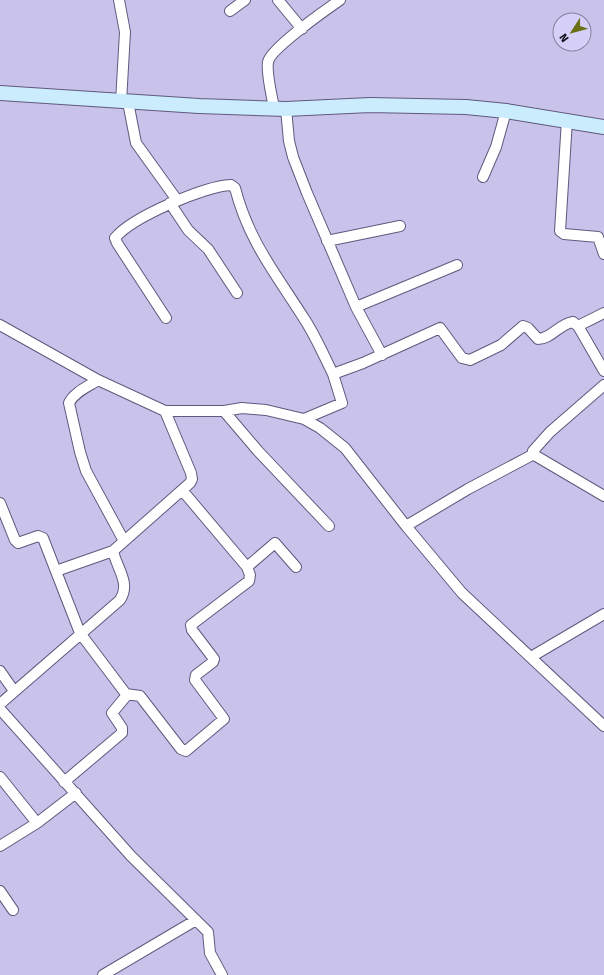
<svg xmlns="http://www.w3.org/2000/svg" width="604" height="975" font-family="'Fira Sans',sans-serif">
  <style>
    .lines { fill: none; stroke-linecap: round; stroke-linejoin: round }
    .minor-casing { stroke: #60597d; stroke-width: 12 }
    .secondary-casing { stroke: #60597d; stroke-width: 16 }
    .minor { stroke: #fff; stroke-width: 10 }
    .secondary { stroke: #cbecfc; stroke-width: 14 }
  </style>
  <rect width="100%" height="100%" fill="#c9c2ea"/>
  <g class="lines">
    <defs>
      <path id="minor" d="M 119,0 L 125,32 L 121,102
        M 278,0 L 302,29
        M 230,11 L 245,0
        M 128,102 L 136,143 L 177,200
        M 274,108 C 272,96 266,73 268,62 C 270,49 327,9 340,0
        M 286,109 L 289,141 L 293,157 L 307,193 L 356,307 L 382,355
        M 567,120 L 560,231 L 564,234 L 598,237 L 604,254
        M 483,177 L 496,147 L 506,111
        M 170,203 L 188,230 L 208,249 L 237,293
        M 327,241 L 400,226
        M 356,307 L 457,265
        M 166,318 L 117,243 L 115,238 C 132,217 205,186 231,185 L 235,188 C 249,242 276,274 305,320 C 316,337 324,356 333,374
        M 0,325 L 98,380 L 165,411 L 224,411 L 242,408 L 266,410 L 304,419 L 320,428 L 345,448 L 406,526 L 462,593 L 604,726
        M 578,326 L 604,313
        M 98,380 C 89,386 74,392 69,403 L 80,452 L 86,471 L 124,541
        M 604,385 L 550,432 L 533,451 L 536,456 L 604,496
        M 224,411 L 258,451 L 329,526
        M 304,419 L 342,403 L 333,374 L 363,363 L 440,328 L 462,358 L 470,360 L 501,345 L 523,326 L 528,328 L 538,339 C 551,339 559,324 573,322 L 578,326 L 604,371
        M 0,503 L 15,540 L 18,543 L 38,536 L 43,538 L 80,633 L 126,694 L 140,696 L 181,749 L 186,751 L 224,719 L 195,680 L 196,675 L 213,662 L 214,659 L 192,630 L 191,625 L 249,581 L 250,575 L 247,567 L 182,490
        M 406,526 L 468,489 L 534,454
        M 247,567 L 275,543 L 296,567
        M 56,571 L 113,551
        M 531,657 L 604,614
        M 0,671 L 14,691
        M 0,704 L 120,600 C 131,583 117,569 113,551 L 190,483 L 192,479 L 191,473 L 165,411
        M 0,709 L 131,856 L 208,932 L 210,953 L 222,975
        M 0,777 L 37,823
        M 64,782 L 122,733 L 122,728 L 112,713 L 127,695
        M 0,846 L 37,823 L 76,793
        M 0,891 L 13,910
        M 103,975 L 196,920"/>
      <path id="secondary" d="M 0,93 L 199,106 L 286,109 L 370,105 L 466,107 L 506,111 L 604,127"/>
    </defs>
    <use href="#minor" class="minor-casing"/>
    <use href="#secondary" class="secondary-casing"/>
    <use href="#minor" class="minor"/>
    <use href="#secondary" class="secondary"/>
  </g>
  <g transform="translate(572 32) rotate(234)"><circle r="19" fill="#d6cff7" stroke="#87819f"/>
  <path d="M0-3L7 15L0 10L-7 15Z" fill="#6b7016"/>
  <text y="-6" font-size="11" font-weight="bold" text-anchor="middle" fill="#100d1b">N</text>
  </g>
</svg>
